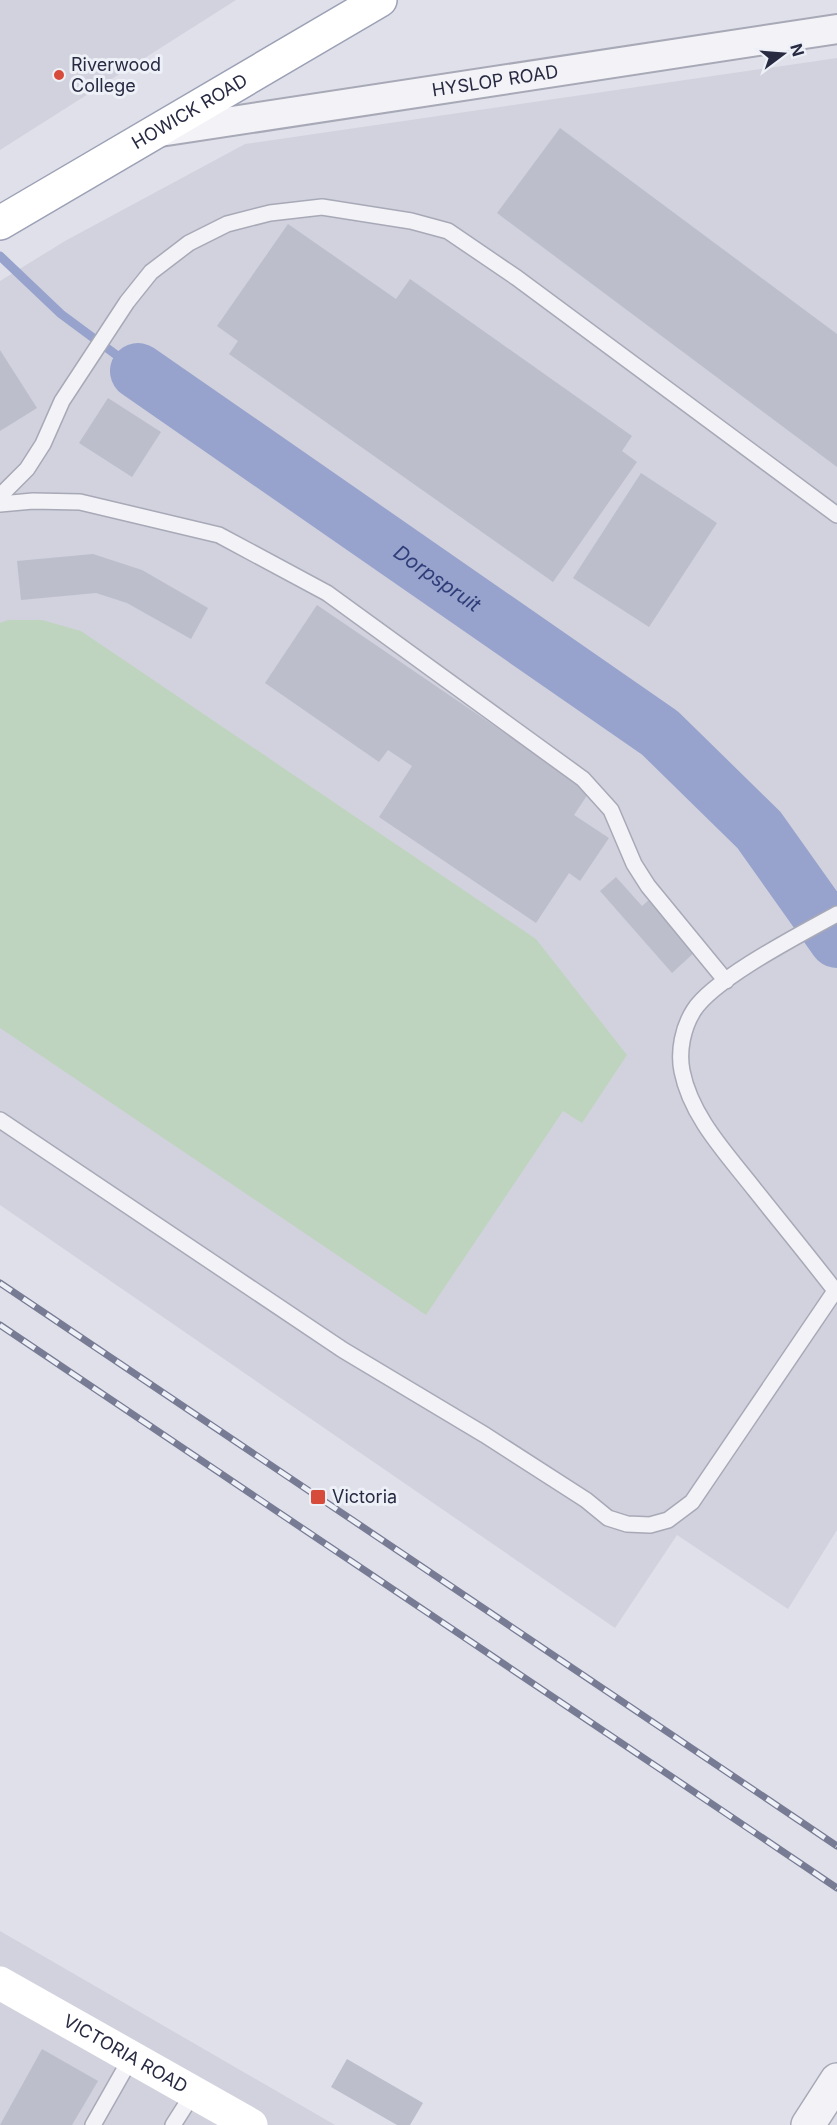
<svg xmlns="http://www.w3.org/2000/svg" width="837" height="2125" font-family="Inter,sans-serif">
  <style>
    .built { fill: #d1d2de }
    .green { fill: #bfd4bf }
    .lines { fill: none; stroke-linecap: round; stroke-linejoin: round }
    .stream { stroke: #97a3cc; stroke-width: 9 }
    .river { stroke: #97a3cc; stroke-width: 56 }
    .building { fill: #bcbecc }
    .service-casing { stroke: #a8a9b7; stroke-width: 18 }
    .minor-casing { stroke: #a8a9b7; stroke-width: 32 }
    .tertiary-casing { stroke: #a8a9b7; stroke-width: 36 }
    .primary-casing { stroke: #9da1b6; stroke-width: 36 }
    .service { stroke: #f2f2f7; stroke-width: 15 }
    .minor { stroke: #f2f2f7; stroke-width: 28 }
    .tertiary { stroke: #f2f2f7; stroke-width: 33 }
    .secondary { stroke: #fff; stroke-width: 33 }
    .primary { stroke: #fff; stroke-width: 33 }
    .rail-casing { stroke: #777b94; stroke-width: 7 }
    .rail { stroke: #eef0f7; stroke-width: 4.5; stroke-dasharray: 14; stroke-linecap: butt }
    .poi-dot { fill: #d74b3b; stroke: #eef0f7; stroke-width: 2 }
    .labels { text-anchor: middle; stroke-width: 6; stroke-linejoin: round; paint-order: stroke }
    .poi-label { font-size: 18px; fill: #272a41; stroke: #eef0f7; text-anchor: start }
    .street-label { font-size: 18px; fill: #272a41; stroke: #eef0f7 }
    .water-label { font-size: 20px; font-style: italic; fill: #2e3c78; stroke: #eef0f7 }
  </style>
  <rect width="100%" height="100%" fill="#dfe0e9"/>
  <path class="built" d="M 0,0 L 236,0 L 0,150 Z
    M 837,58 L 837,1530 L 788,1609 L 677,1535 L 615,1628 L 0,1205 L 0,281 L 65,241 L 245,144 Z
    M 0,1931 L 335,2125 L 0,2125 Z"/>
  <path class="green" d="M 8,620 L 42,620 L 81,631 L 536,939 L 627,1055 L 582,1123 L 563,1111 L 426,1315 L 0,1028 L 0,623 Z"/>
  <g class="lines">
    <path class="stream" d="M 0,256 L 61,314 L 138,371"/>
    <path class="river" id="s1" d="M 138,371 L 660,733 L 759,830 L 837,940"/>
  </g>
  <path class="building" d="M 560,128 L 837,334 L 837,467 L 497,213 Z
    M 288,224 L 396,299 L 410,279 L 632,436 L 622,451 L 637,462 L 553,582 L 229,354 L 238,341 L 217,326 Z
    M 0,350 L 37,408 L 0,431 Z
    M 108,398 L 161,432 L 132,477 L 79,443 Z
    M 641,473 L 717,523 L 649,627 L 573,578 Z
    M 93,554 L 142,570 L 208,608 L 191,639 L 127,603 L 96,593 L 21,600 L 17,561 Z
    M 317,605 L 590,791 L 574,815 L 609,838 L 580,881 L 569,873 L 536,923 L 379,817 L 412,766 L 388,750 L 379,762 L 265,683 Z
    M 616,877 L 642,906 L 650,899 L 696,951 L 672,973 L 600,891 Z
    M 42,2049 L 98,2081 L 72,2125 L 0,2125 Z
    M 347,2059 L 423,2103 L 410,2125 L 397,2125 L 331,2087 Z"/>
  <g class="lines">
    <defs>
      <path id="service" d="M 0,496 L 27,469 L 43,444 L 62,401 L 127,302 L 151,272 L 189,243 L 227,224 L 270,213 L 322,207 L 411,221 L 448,231 L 517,278 L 837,515
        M 0,504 L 33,501 L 80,502 L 219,535 L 327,593 L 583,779 L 611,810 L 634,864 L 648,886 L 726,981
        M 837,914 C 801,934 715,978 694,1010 C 683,1027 678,1051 682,1071 C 691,1117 727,1154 755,1190 C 782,1224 810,1258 837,1293
        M 0,1120 L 343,1350 L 485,1435 L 586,1500 L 608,1518 L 627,1524 L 650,1525 L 668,1520 L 692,1502 L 835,1291
        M 93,2125 L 131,2058
        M 173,2125 L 194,2092"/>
      <g id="minor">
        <path id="s2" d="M 160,132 L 837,29"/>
      </g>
      <path id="tertiary" d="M 808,2125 L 837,2080"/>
      <g id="primary">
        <path id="s4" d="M 0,223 L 380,0"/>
      </g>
    </defs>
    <use href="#service" class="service-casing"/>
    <use href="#minor" class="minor-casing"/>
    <use href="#tertiary" class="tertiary-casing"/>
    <use href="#primary" class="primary-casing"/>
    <use href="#service" class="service"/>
    <use href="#minor" class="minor"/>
    <use href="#tertiary" class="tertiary"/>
    <path class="secondary" id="s3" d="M 0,1983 L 251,2125"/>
    <use href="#primary" class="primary"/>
    <defs>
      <path id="rail" d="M 0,1283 L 837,1846
        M 0,1325 L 837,1888"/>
    </defs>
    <use href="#rail" class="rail-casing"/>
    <use href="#rail" class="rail"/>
  </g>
  <g class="poi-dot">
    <circle cx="59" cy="75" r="6"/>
    <rect x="310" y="1489" width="16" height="16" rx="3"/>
  </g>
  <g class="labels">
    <g class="poi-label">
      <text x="71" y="71">Riverwood<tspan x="71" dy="21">College</tspan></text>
      <text x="332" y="1503">Victoria</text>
    </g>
    <g class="street-label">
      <text dy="6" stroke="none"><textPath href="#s2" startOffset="339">HYSLOP ROAD</textPath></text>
      <text dy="6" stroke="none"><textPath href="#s4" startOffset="220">HOWICK ROAD</textPath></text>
      <text dy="6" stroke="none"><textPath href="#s3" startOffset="144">VICTORIA ROAD</textPath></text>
    </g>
    <g class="water-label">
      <text dy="7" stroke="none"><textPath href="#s1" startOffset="364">Dorpspruit</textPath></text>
    </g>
  </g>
  <g transform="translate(783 54) rotate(74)" stroke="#eef0f7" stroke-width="4.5" paint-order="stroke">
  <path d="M0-4.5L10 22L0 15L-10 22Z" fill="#272a41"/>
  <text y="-9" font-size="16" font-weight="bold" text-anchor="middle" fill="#272a41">N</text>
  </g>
</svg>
